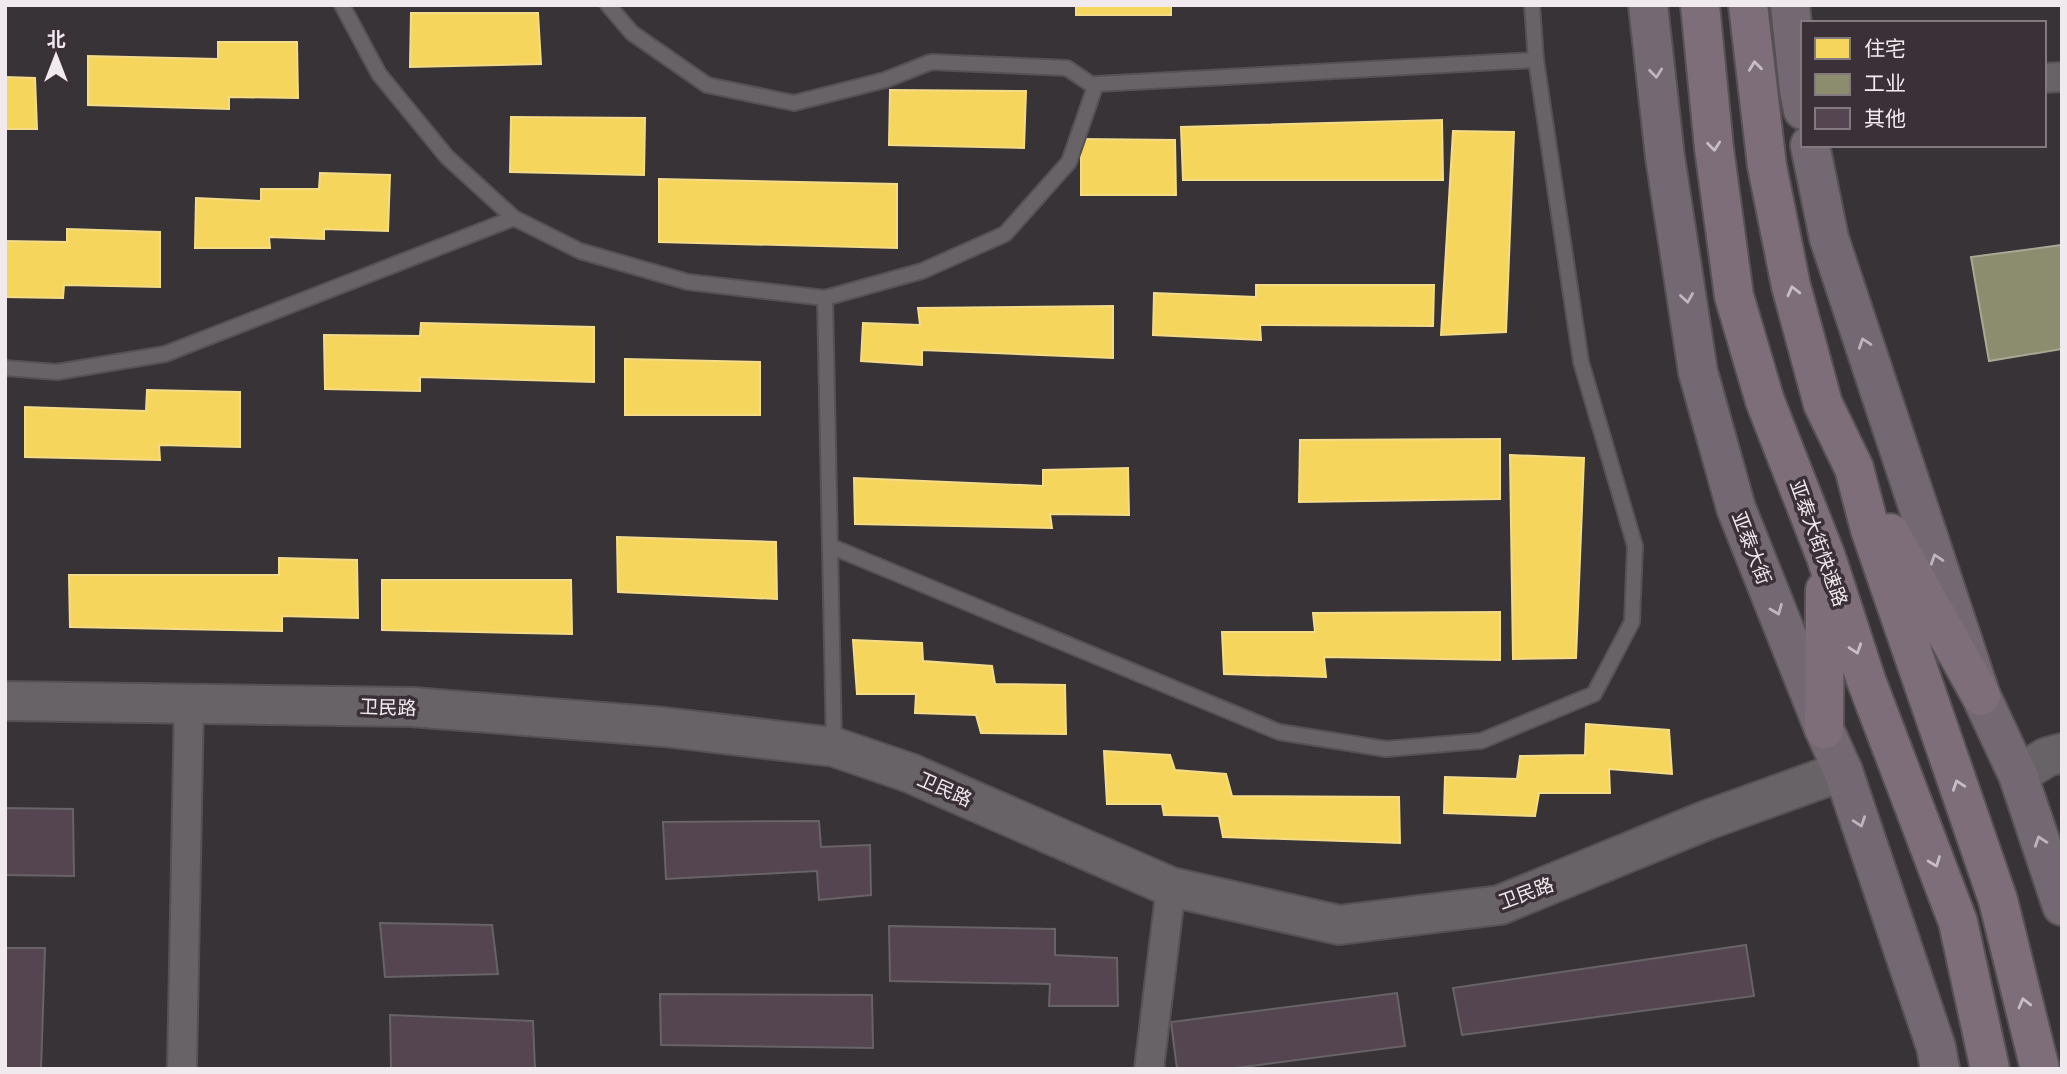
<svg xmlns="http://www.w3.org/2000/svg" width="2067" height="1074" font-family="'Space Grotesk','Noto Sans SC',sans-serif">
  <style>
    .homes { fill: #f6d55c; stroke: #f4db88; stroke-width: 2 }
    .industry { fill: #8c8c6e; stroke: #aaa894; stroke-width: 2 }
    .building { fill: #544551; stroke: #686366; stroke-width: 2 }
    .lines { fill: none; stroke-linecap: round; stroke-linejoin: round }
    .lane-casing { stroke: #565154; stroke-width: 18 }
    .street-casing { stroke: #565154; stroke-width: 32 }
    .secondary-casing { stroke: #565154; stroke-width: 42 }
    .primary-casing { stroke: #565154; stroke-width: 42 }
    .highway-casing { stroke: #565154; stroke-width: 42 }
    .lane { stroke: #686366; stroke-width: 14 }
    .street { stroke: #686366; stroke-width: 28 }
    .secondary { stroke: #686366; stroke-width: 38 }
    .primary { stroke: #746972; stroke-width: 38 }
    .highway { stroke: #7d6e79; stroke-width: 38 }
    .oneway { stroke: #c8bec5 }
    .oneway2 { stroke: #beb6bc }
    .labels { text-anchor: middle; stroke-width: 7; stroke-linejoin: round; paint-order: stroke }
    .street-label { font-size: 19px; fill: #f0e9ee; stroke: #3b3037 }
  </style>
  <rect width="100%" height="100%" fill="#383336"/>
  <path class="homes" d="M 1076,5 L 1171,5 L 1171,15 L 1076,15 Z
    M 411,13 L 538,13 L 541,64 L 410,67 Z
    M 218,42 L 297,42 L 298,98 L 229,97 L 229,109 L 88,105 L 88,56 L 218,59 Z
    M 5,77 L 35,78 L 37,129 L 5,129 Z
    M 890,90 L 1026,91 L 1024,148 L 889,145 Z
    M 511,117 L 645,118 L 644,175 L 510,172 Z
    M 1442,120 L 1443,180 L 1183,180 L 1181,127 Z
    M 1453,131 L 1514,132 L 1506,332 L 1441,335 Z
    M 1081,139 L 1175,140 L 1176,195 L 1081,195 Z
    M 320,173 L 390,175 L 388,231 L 324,229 L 324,239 L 269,237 L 270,248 L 195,248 L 196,198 L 261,201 L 261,189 L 319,189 Z
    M 659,179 L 897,184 L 897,248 L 659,242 Z
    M 67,229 L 160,232 L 160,287 L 64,285 L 63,298 L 5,297 L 5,241 L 67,242 Z
    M 1256,285 L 1434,285 L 1433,326 L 1260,325 L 1261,340 L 1153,335 L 1154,293 L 1256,297 Z
    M 1113,306 L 1113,358 L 922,350 L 922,365 L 861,361 L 863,323 L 920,325 L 918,308 Z
    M 421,323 L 594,327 L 594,382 L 420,377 L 420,391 L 325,389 L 324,335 L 420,336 Z
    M 625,359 L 760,362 L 760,415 L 625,415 Z
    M 147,390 L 240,392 L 240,447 L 159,445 L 160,460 L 25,457 L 25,407 L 146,411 Z
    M 1500,439 L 1500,499 L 1299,502 L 1300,440 Z
    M 1510,455 L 1584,458 L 1576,658 L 1513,659 Z
    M 1128,468 L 1129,515 L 1050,514 L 1052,528 L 855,524 L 854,478 L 1043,486 L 1043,470 Z
    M 617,537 L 776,542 L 777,599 L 618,592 Z
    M 279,558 L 357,560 L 358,618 L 282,616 L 282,631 L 70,627 L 69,575 L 279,575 Z
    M 382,580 L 571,580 L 572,634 L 382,630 Z
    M 1500,612 L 1500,660 L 1324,657 L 1326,677 L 1224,674 L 1222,632 L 1315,632 L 1313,613 Z
    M 853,640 L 922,643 L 923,661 L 992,666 L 995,684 L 1065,685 L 1066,734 L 981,733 L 976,715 L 915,713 L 916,694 L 857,694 Z
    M 1586,724 L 1669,730 L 1672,774 L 1609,769 L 1610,793 L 1539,793 L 1535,816 L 1444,813 L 1445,777 L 1517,779 L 1520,756 L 1585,755 Z
    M 1104,751 L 1170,755 L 1175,770 L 1226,774 L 1232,796 L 1399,797 L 1400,843 L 1223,837 L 1219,816 L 1164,815 L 1162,804 L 1107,804 Z"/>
  <path class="industry" d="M 2062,245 L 2062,349 L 1989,361 L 1971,257 Z"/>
  <path class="building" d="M 5,808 L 73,809 L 74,876 L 5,875 Z
    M 819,821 L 821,847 L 870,845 L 871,895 L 819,900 L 817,871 L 666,879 L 663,822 Z
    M 380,923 L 492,925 L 498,974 L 385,977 Z
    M 889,926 L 1055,929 L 1055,955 L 1117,958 L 1118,1006 L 1049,1006 L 1050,984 L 890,981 Z
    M 1746,945 L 1754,996 L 1462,1035 L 1453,988 Z
    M 5,948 L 45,948 L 41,1069 L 5,1069 Z
    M 1397,993 L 1405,1046 L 1228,1069 L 1177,1069 L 1171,1022 Z
    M 660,994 L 872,995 L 873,1048 L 661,1045 Z
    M 390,1015 L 533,1021 L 535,1069 L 391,1069 Z"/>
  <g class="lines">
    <defs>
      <path id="lane" d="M 342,5 L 379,74 L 447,157 L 514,218 L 580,251 L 688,282 L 825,298 L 922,271 L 1005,234 L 1069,162 L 1096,84 L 1536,60
        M 608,5 L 632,33 L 707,85 L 794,103 L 885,80 L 931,62 L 1067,68 L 1095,87
        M 825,298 L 834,745
        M 5,368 L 57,372 L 165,354 L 514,218
        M 830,546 L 1279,732 L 1386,749 L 1481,741 L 1594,694 L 1632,622 L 1635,546 L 1581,362 L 1536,60 L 1532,5"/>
      <path id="street" d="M 2044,78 L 2062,77
        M 182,1069 L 189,703
        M 1149,1069 L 1171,887"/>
      <path id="secondary" d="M 5,701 L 412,707 L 664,727 L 834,747 L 910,773 L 1171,887 L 1339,925 L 1500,905 L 1707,820 L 1843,771
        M 2018,775 L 2047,757 L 2062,753"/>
      <path id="primary" d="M 1648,5 L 1665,157 L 1698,372 L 1736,508 L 1824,729 L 1843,771 L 1936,1047 L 1940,1069
        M 1790,5 L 1799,90 L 1803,110
        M 1810,145 L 1829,238 L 1981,696 L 2018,775 L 2062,906"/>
      <path id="highway" d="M 1700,5 L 1714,148 L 1734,296 L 1765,401 L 1826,557 L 1866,680 L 1958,922 L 1990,1069
        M 1748,5 L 1767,166 L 1791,286 L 1823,404 L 1854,468 L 1870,529 L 1998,900 L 2040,1069
        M 1890,533 L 1981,696
        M 1824,729 L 1825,590"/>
    </defs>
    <use href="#lane" class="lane-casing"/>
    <use href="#street" class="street-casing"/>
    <use href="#secondary" class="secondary-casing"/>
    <use href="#primary" class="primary-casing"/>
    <use href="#highway" class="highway-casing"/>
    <use href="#lane" class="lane"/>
    <use href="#street" class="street"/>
    <use href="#secondary" class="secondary"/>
    <use href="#primary" class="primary"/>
    <use href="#highway" class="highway"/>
  </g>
  <defs><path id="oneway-chevron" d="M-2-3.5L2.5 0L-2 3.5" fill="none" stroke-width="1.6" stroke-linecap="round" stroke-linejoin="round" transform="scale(1.75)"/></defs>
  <g class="oneway">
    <use href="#oneway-chevron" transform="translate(1755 66) rotate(-97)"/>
    <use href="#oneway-chevron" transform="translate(1714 146) rotate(84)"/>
    <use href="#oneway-chevron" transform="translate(1793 291) rotate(-104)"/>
    <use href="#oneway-chevron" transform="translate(1856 649) rotate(72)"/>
    <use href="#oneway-chevron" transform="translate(1958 785) rotate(-109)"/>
    <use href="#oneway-chevron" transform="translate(1935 862) rotate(69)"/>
    <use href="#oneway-chevron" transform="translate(2024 1003) rotate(-104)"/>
  </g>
  <g class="oneway2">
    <use href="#oneway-chevron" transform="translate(1656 73) rotate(84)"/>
    <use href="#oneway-chevron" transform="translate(1687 298) rotate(81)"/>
    <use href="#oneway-chevron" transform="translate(1864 343) rotate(-108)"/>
    <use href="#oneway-chevron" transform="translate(1936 559) rotate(-108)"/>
    <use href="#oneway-chevron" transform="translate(1777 610) rotate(68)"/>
    <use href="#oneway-chevron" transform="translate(1860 822) rotate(71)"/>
    <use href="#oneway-chevron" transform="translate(2040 841) rotate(-109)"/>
  </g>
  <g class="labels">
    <g class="street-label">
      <text transform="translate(1819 543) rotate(70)" y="7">亚泰大街快速路</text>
      <text transform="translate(1752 548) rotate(69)" y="7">亚泰大街</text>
      <text transform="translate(388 707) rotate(2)" y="7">卫民路</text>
      <text transform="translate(945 789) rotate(24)" y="7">卫民路</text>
      <text transform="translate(1526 893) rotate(-20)" y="7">卫民路</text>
    </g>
  </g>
  <rect width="2067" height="1074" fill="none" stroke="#f0e9ee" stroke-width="14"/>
  <rect x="1801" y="21" width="245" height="126" fill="#3b3037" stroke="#837a80" stroke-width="2"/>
  <rect x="1815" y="38" width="35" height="21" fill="#f6d55c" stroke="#837a80" stroke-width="2"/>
  <text x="1864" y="56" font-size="21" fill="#f0e9ee">住宅</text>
  <rect x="1815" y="74" width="35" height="21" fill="#8c8c6e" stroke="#837a80" stroke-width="2"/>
  <text x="1864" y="91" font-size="21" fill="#f0e9ee">工业</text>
  <rect x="1815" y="108" width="35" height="21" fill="#544551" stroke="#837a80" stroke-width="2"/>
  <text x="1864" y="126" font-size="21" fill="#f0e9ee">其他</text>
  <g transform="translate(56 56)" stroke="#3b3037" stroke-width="5" paint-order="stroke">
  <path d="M0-5L12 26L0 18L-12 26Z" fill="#f0e9ee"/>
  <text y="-10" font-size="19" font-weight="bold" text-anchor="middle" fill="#f0e9ee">北</text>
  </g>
</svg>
